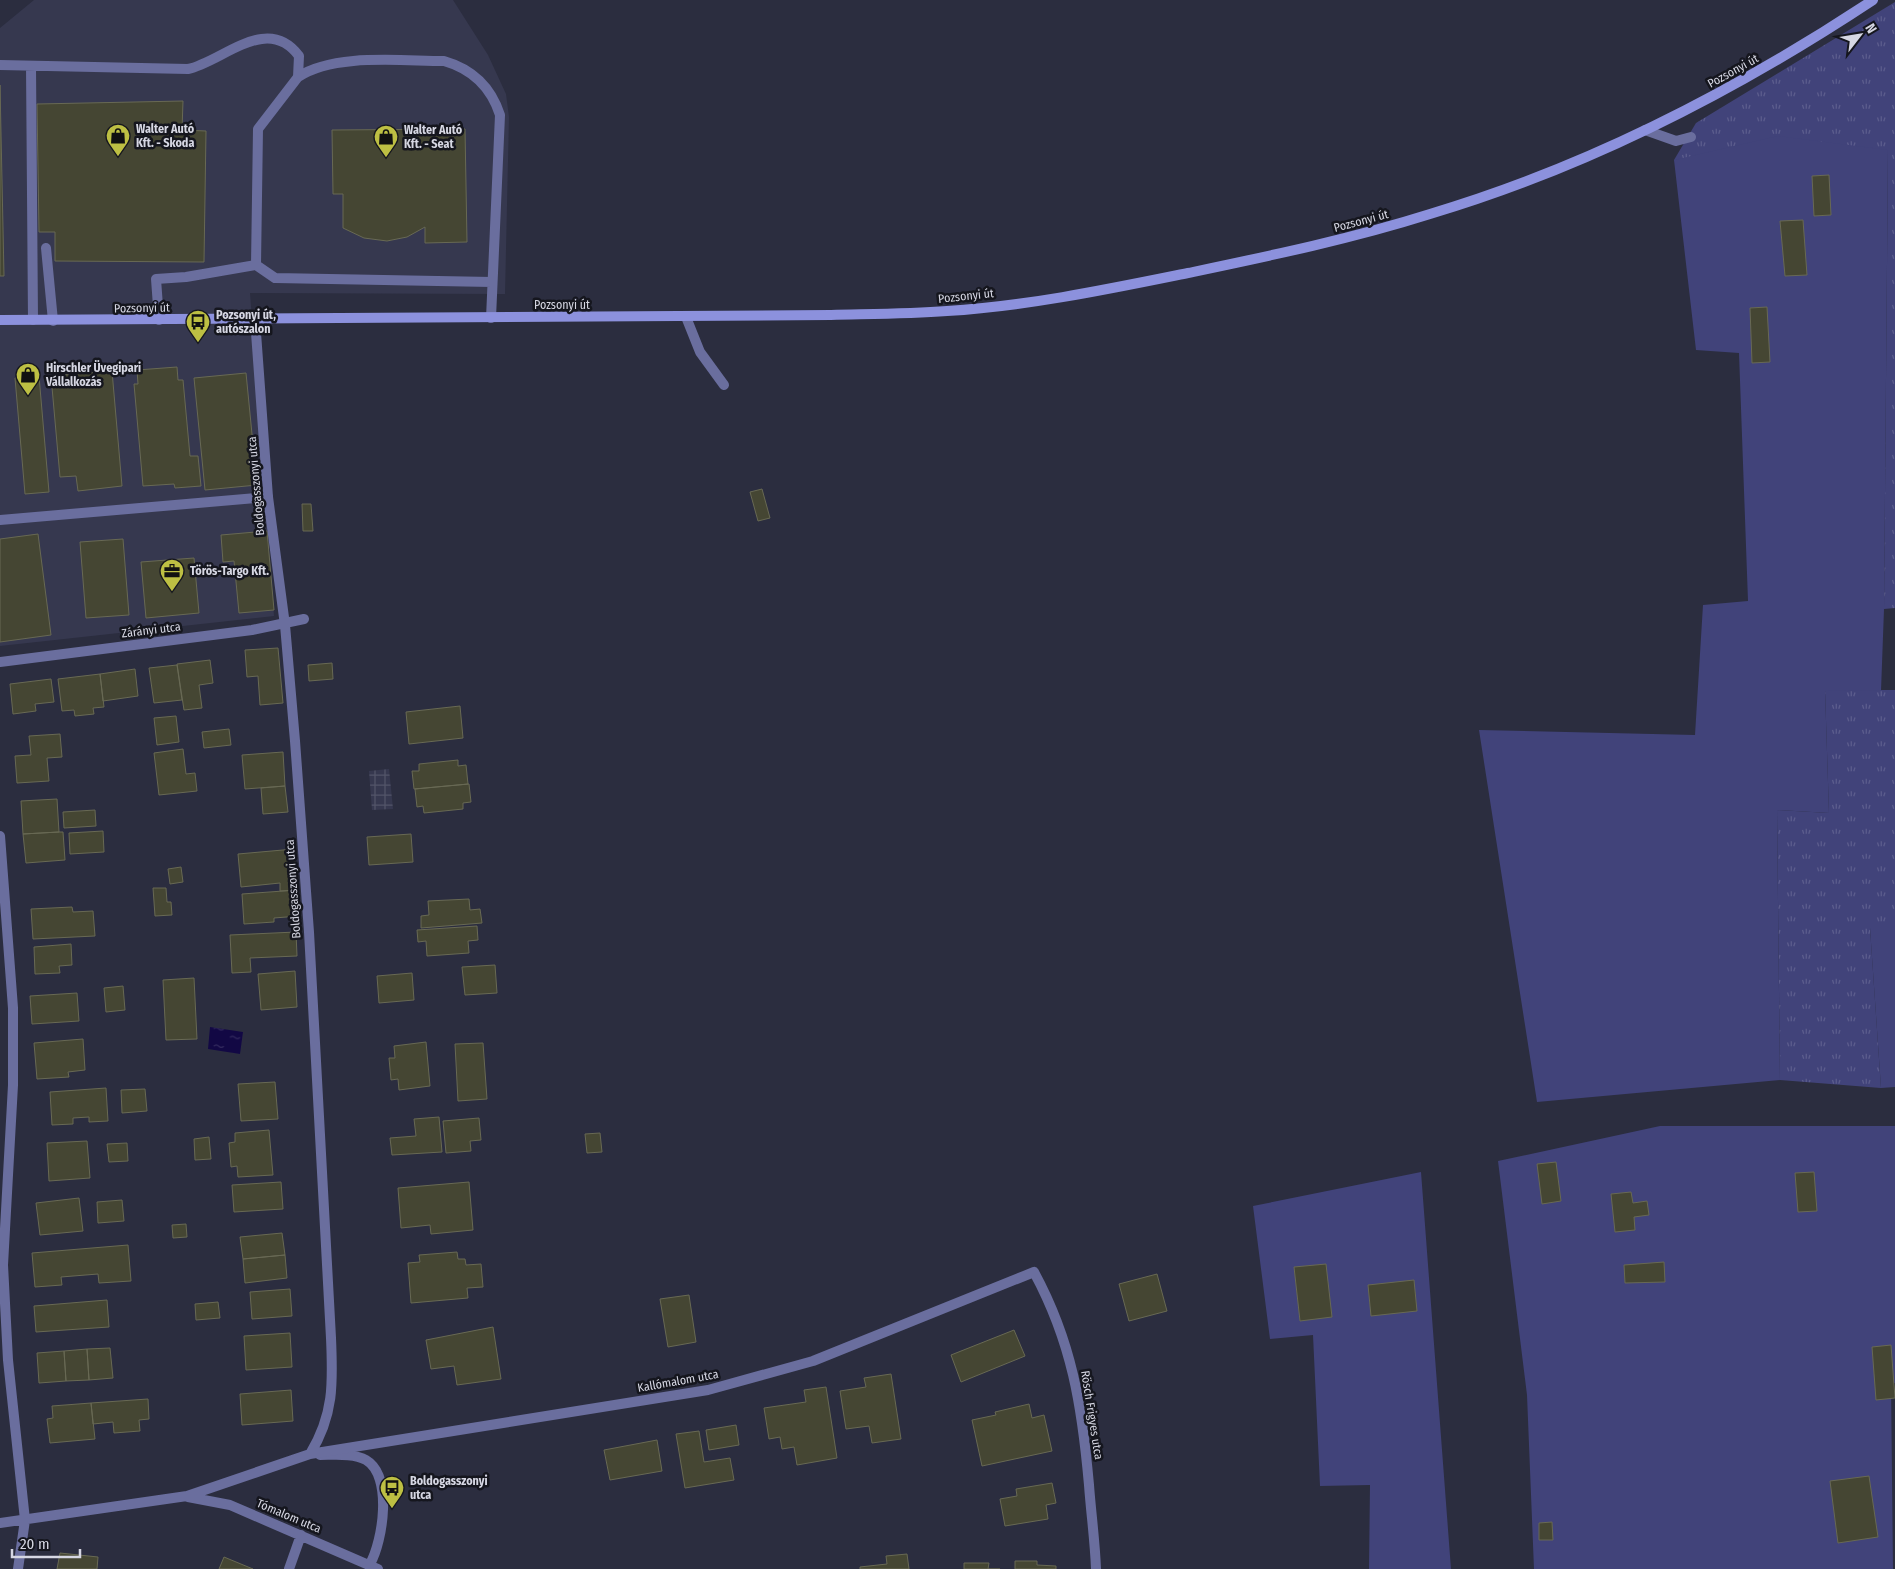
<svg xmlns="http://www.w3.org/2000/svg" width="1895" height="1569" font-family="'Fira Sans Condensed',sans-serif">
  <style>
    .built { fill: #36384f }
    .industrial { fill: url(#industrial-grid) }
    .grass { fill: url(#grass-tufts) }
    .green { fill: #41437a }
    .water { fill: url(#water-ripples) }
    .building { fill: #454633; stroke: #686954 }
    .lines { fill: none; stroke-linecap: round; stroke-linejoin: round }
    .lane { stroke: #6a6e9e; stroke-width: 10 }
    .street { stroke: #6a6e9e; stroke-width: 10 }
    .secondary { stroke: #8c91dd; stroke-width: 10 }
    .labels { text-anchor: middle; stroke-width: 5; stroke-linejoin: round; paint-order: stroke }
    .street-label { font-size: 12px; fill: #d6d7e3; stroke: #15161e }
    .poi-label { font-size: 12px; font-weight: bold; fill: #d6d7e3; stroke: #15161e; text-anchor: start }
  </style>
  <defs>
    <pattern id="industrial-grid" width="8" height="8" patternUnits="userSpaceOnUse" patternTransform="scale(1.25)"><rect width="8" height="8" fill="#36384f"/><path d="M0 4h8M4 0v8" fill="none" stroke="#525468"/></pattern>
    <pattern id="grass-tufts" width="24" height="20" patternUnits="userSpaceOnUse" patternTransform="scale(1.25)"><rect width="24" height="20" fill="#41437a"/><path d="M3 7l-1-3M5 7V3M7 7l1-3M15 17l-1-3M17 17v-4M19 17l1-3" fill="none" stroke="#5c5d8d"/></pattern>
    <pattern id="water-ripples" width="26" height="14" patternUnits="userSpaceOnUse" patternTransform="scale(1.25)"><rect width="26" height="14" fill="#120844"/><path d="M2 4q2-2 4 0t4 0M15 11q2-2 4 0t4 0" fill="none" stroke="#342b5f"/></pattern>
  </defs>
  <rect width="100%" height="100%" fill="#2b2d3f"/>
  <path class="built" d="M 34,0 L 453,0 L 488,55 L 506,94 L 509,117 L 505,294 L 250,293 L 274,616 L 0,646 L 0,28 Z"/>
  <path class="industrial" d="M 389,769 L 393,809 L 372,810 L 369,771 Z"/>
  <path class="grass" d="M 1895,2 L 1895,608 L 1884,609 L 1888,150 L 1674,160 L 1696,123 Z
    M 1825,690 L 1895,690 L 1895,928 L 1870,928 L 1881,1088 L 1780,1080 L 1777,810 L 1829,813 Z"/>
  <path class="green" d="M 1778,136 L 1888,150 L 1884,609 L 1881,691 L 1825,690 L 1829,813 L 1777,810 L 1780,1080 L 1537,1102 L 1479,730 L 1695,735 L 1703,605 L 1748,601 L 1739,353 L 1696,350 L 1674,160 Z
    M 1870,928 L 1895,928 L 1895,1087 L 1881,1088 Z
    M 1660,1126 L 1895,1126 L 1895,1383 L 1891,1384 L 1893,1569 L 1534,1569 L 1527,1395 L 1498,1161 Z
    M 1421,1172 L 1451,1569 L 1369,1569 L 1370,1485 L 1320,1486 L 1313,1335 L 1270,1339 L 1253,1206 Z"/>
  <path class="water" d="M 210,1027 L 243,1032 L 240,1054 L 208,1049 Z"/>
  <path class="building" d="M 0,85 L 4,276 L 0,276 Z
    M 183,101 L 182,130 L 206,131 L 204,262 L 55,261 L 55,232 L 39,232 L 37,104 Z
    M 465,129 L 467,242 L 425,243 L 425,227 L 407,237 L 387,241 L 364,238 L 343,228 L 343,194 L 333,194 L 332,130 Z
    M 1829,175 L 1831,215 L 1814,216 L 1812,176 Z
    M 1803,220 L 1807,275 L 1785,276 L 1780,221 Z
    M 1767,307 L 1770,362 L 1752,363 L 1750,308 Z
    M 177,367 L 178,380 L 183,380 L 190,456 L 198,456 L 201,486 L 175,488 L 174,484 L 143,486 L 134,384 L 138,384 L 137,370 Z
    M 112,371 L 122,486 L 78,491 L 76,476 L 60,477 L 51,376 Z
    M 246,373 L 257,485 L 205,490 L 194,378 Z
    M 39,376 L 49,492 L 25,494 L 15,378 Z
    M 762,489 L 770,518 L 758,521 L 750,492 Z
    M 302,504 L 311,504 L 313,531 L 303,531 Z
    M 267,531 L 274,610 L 239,613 L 234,561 L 223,562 L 221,535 Z
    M 38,534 L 51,635 L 0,642 L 0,539 Z
    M 123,539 L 129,615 L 86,618 L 80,542 Z
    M 194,558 L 199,613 L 146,618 L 141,562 Z
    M 278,648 L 283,703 L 260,705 L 258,676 L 247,677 L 245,650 Z
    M 210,660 L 213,683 L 199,685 L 202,708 L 184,710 L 177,664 Z
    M 332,663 L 333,679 L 309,681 L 308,665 Z
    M 177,665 L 182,700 L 154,703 L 149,668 Z
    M 135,669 L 138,696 L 103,701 L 100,674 Z
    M 100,674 L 104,707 L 93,708 L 94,714 L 75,716 L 74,710 L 62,711 L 58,679 Z
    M 51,679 L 54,702 L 35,704 L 36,711 L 13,714 L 10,684 Z
    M 460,706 L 463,738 L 409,744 L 406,712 Z
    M 176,716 L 179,742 L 157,745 L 154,718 Z
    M 229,729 L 231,745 L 204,748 L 202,732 Z
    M 60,734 L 62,757 L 47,758 L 49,781 L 17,783 L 15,756 L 31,755 L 29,736 Z
    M 183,749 L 186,774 L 195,773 L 197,791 L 159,795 L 154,753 Z
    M 283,752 L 285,786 L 245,789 L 242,755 Z
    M 458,760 L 458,766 L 466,765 L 468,784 L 414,789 L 412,771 L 419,771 L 419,764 Z
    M 469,784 L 471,802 L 463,803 L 463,809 L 424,813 L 423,806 L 417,807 L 415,789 Z
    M 285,786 L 288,812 L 263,814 L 261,788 Z
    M 57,799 L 59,832 L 23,834 L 21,801 Z
    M 95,810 L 96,826 L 64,828 L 63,812 Z
    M 103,831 L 104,852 L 70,854 L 69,833 Z
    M 59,832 L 63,832 L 65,860 L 26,863 L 23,834 Z
    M 411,834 L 413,862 L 369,865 L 367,837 Z
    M 294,849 L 297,890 L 280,891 L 280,883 L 241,887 L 238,854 Z
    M 181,867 L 183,882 L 170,884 L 168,869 Z
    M 153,888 L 166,888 L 167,902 L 171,902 L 172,915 L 155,916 Z
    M 297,890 L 299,916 L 274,918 L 274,922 L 244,924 L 242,894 Z
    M 469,899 L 470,910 L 480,909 L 482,923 L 421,928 L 421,916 L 429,915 L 428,901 Z
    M 72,907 L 73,912 L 93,911 L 95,936 L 33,939 L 31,909 Z
    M 477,926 L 478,940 L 468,941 L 469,953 L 427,956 L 426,941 L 418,942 L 417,930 Z
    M 296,932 L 297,956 L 250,958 L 251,972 L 232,973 L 230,935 Z
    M 71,944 L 72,965 L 59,966 L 60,973 L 35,974 L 34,947 Z
    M 495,965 L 497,993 L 465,995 L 462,967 Z
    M 295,971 L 297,1007 L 261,1010 L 258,974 Z
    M 412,973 L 414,1000 L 379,1003 L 377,976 Z
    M 194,978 L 197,1039 L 166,1040 L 163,980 Z
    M 123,986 L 125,1010 L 106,1012 L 104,988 Z
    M 77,993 L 79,1021 L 32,1024 L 30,996 Z
    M 83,1039 L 85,1070 L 68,1072 L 69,1077 L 37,1079 L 34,1043 Z
    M 426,1042 L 430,1086 L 399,1090 L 398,1079 L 391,1080 L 389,1058 L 395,1058 L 394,1046 Z
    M 483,1043 L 487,1099 L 458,1101 L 455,1044 Z
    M 275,1082 L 278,1119 L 241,1121 L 238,1084 Z
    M 106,1088 L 108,1121 L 89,1122 L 89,1117 L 73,1118 L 73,1124 L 52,1125 L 50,1092 Z
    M 145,1089 L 147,1111 L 122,1113 L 121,1090 Z
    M 439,1117 L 442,1152 L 392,1155 L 390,1138 L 416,1136 L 414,1119 Z
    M 479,1118 L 481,1140 L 470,1141 L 471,1151 L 446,1153 L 443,1121 Z
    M 269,1130 L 273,1175 L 238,1177 L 237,1166 L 231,1167 L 229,1143 L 235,1142 L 235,1133 Z
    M 600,1133 L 602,1152 L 587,1153 L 585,1134 Z
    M 209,1137 L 211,1159 L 195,1160 L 194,1139 Z
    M 87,1141 L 90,1178 L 49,1181 L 47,1143 Z
    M 127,1143 L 128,1161 L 109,1162 L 107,1144 Z
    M 1556,1162 L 1561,1201 L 1542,1204 L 1537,1164 Z
    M 1814,1172 L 1817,1211 L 1798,1212 L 1795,1173 Z
    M 281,1182 L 283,1209 L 234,1212 L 232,1185 Z
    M 469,1182 L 473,1230 L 431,1234 L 430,1225 L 401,1228 L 398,1188 Z
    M 1631,1192 L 1633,1203 L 1647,1201 L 1649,1215 L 1634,1217 L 1635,1230 L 1615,1232 L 1611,1194 Z
    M 79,1198 L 83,1231 L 40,1235 L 36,1203 Z
    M 122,1200 L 124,1221 L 98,1223 L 97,1202 Z
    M 186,1224 L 187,1237 L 173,1238 L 172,1225 Z
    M 282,1233 L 285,1255 L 243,1259 L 240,1237 Z
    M 128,1245 L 131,1281 L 99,1283 L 98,1274 L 61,1277 L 62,1285 L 35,1287 L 32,1253 Z
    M 457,1252 L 458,1259 L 465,1259 L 466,1265 L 481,1264 L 483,1287 L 467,1288 L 468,1298 L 411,1303 L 408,1263 L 420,1262 L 419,1255 Z
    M 285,1255 L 287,1278 L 245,1283 L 243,1259 Z
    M 1664,1262 L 1665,1282 L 1625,1283 L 1624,1265 Z
    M 1326,1264 L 1332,1317 L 1300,1321 L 1294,1267 Z
    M 1157,1274 L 1167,1311 L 1129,1321 L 1119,1284 Z
    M 1414,1280 L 1417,1311 L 1371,1316 L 1368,1285 Z
    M 290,1289 L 292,1316 L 252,1319 L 250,1292 Z
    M 689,1295 L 696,1342 L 668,1347 L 660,1299 Z
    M 107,1300 L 109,1327 L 36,1332 L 34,1306 Z
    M 218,1302 L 220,1318 L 196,1320 L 195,1304 Z
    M 493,1327 L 501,1379 L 457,1385 L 454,1366 L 431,1369 L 426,1340 Z
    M 1014,1330 L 1025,1356 L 961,1382 L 951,1355 Z
    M 290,1333 L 292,1367 L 246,1370 L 244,1336 Z
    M 1891,1345 L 1895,1398 L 1876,1400 L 1872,1347 Z
    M 110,1348 L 113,1378 L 89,1380 L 87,1349 Z
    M 87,1349 L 89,1380 L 66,1381 L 64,1351 Z
    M 64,1351 L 66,1381 L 39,1383 L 37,1353 Z
    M 891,1374 L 901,1439 L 872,1443 L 869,1426 L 846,1429 L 840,1391 L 866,1387 L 864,1378 Z
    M 826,1387 L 837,1458 L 797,1465 L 794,1447 L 782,1449 L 780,1437 L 769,1439 L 764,1408 L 806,1402 L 804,1390 Z
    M 291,1390 L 293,1421 L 242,1425 L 240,1394 Z
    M 148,1399 L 149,1419 L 139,1420 L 140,1431 L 114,1433 L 113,1422 L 93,1424 L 91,1403 Z
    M 91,1403 L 95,1439 L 50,1443 L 47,1419 L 53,1418 L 52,1406 Z
    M 1029,1404 L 1032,1418 L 1044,1415 L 1052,1451 L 982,1466 L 972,1420 L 996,1415 L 995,1412 Z
    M 736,1425 L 739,1445 L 709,1450 L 706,1430 Z
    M 699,1431 L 704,1462 L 730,1458 L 734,1480 L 685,1488 L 676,1434 Z
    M 657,1440 L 662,1471 L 610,1480 L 604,1450 Z
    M 1869,1476 L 1878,1537 L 1838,1543 L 1830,1481 Z
    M 1052,1483 L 1056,1503 L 1046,1505 L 1048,1519 L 1005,1526 L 1000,1499 L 1017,1496 L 1016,1489 Z
    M 1552,1522 L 1553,1540 L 1539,1540 L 1539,1523 Z
    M 60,1553 L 98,1557 L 97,1569 L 57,1569 Z
    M 907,1554 L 909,1569 L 860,1569 L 860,1567 L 887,1564 L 886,1556 Z
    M 224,1557 L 253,1569 L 219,1569 Z
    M 1015,1561 L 1037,1561 L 1037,1565 L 1056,1566 L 1056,1569 L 1015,1569 Z
    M 964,1563 L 989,1563 L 988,1569 L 1000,1569 L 964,1569 Z"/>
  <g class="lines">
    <path class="lane" d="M 0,65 L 188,69 C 222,62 267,13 299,56 L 298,77 L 258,129 L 256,265 L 186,277 L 156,279 L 159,320
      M 31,66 L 33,320
      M 298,77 C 334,53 401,61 444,61 C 472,69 491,87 500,115 L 491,318
      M 1645,130 L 1676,141 L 1691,137
      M 46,248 L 53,321
      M 256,265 L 275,278 L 492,282
      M 0,520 L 268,497
      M 320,1455 C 334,1455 354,1453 366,1460 C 393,1476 383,1541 370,1564"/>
    <path class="street" d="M 686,317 L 700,352 L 724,385
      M 255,319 L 268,497 L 285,625 L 295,741 L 309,932 L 331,1338 C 333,1383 334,1415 310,1454
      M 0,662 L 252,630 L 304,619
      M 0,836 L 13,1008 L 13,1085 L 3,1265 L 8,1360 L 25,1520 L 18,1569
      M 188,1497 L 230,1505 L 378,1569
      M 0,1523 L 187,1496 L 310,1454 L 708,1390 L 813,1361 L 1034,1272 C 1072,1342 1082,1406 1089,1485 C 1091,1513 1095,1541 1096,1569
      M 289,1569 L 301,1535"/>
    <path class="secondary" d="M 0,320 L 831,315 C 869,314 908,314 947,311 C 1028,306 1109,289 1188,273 C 1269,256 1351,239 1430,214 C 1588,167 1737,90 1873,0"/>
  </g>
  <defs>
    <symbol id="shop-pin" viewBox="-11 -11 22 30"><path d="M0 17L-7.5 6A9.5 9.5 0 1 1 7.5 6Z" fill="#bdbf43" stroke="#15161e"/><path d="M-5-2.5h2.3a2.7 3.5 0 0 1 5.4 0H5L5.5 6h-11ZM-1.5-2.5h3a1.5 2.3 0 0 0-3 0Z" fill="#111"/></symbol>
    <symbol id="bus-pin" viewBox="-11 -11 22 30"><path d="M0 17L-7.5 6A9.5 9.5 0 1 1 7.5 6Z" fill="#bdbf43" stroke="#15161e"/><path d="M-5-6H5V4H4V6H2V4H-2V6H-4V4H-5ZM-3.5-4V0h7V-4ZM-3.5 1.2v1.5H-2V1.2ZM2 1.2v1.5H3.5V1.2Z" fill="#111"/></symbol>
    <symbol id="office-pin" viewBox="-11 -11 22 30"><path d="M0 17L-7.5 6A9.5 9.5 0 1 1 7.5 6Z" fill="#bdbf43" stroke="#15161e"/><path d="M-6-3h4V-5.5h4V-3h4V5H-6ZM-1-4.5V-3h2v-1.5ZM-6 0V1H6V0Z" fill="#111"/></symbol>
  </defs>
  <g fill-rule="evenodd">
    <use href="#shop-pin" x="104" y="122" width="28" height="38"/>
    <use href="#shop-pin" x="372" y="123" width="28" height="38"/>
    <use href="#bus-pin" x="184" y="308" width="28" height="38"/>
    <use href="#shop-pin" x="14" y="361" width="28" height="38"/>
    <use href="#office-pin" x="158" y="557" width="28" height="38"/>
    <use href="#bus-pin" x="378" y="1474" width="28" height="38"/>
  </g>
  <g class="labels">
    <g class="street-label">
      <text transform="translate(1733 71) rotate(-29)" y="4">Pozsonyi út</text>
      <text transform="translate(1361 221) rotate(-15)" y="4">Pozsonyi út</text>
      <text transform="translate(966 296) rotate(-6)" y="4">Pozsonyi út</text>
      <text x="562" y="309">Pozsonyi út</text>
      <text transform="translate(142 308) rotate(-1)" y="4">Pozsonyi út</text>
      <text transform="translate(256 486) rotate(-95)" y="4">Boldogasszonyi utca</text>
      <text transform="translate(151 630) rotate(-7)" y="4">Zárányi utca</text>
      <text transform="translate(293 889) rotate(-94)" y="4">Boldogasszonyi utca</text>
      <text transform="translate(678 1381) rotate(-10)" y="4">Kallómalom utca</text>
      <text transform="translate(1092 1415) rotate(81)" y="4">Rösch Frigyes utca</text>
      <text transform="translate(289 1516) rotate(23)" y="4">Tómalom utca</text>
    </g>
    <g class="poi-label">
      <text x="136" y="133">Walter Autó<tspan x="136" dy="14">Kft. - Skoda</tspan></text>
      <text x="404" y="134">Walter Autó<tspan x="404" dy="14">Kft. - Seat</tspan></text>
      <text x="216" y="319">Pozsonyi út,<tspan x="216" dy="14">autószalon</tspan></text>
      <text x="46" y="372">Hirschler Üvegipari<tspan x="46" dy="14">Vállalkozás</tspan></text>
      <text x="190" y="575">Törös-Targo Kft.</text>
      <text x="410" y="1485">Boldogasszonyi<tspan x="410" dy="14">utca</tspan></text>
    </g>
  </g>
  <g transform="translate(1860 35) rotate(59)" stroke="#15161e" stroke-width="4" paint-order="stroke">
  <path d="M0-4L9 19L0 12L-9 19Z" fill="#d6d7e3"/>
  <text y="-8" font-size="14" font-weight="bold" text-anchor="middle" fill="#d6d7e3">N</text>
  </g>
  <path d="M12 1549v8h68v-8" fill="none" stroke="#d6d7e3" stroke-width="2.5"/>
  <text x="20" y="1549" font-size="15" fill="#d6d7e3" stroke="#15161e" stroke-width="4" paint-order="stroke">20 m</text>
</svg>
